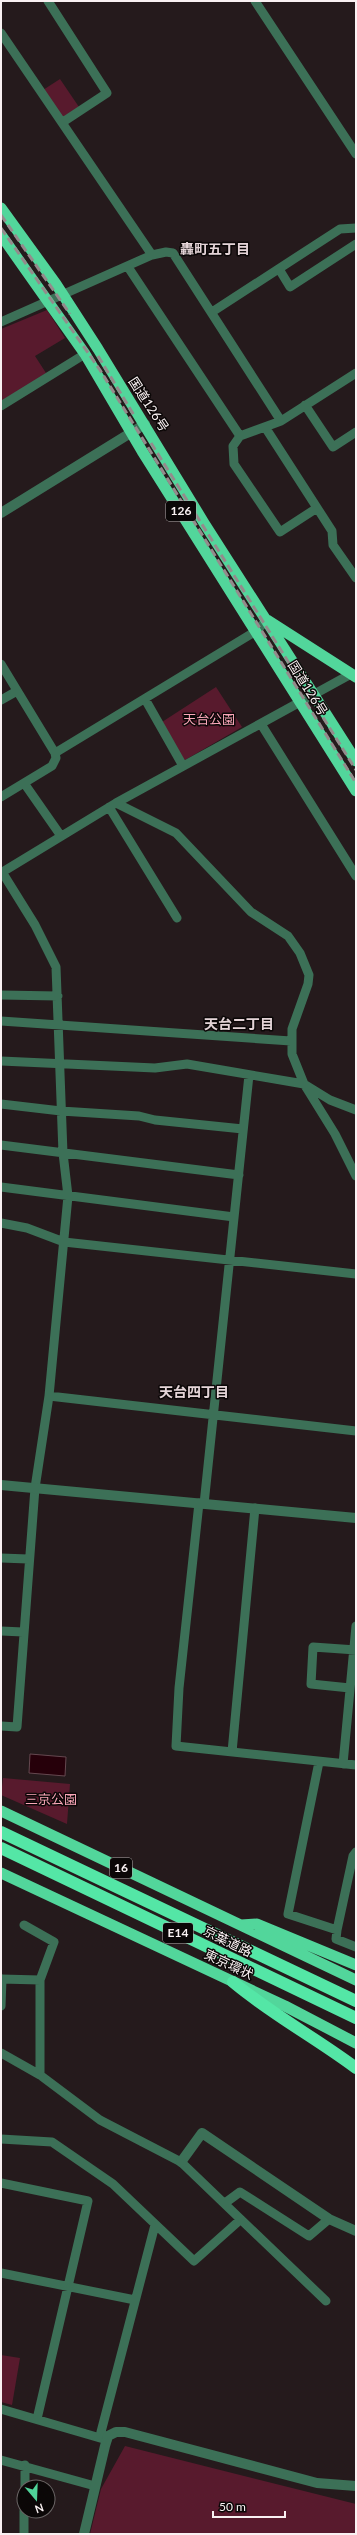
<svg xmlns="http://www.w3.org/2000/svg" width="357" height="2535" font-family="Lato,'Noto Sans JP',sans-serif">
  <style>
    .green { fill: #581a2d }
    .water { fill: #26000a; stroke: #654850 }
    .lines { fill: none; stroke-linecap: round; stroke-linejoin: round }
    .minor { stroke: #3c7057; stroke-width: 9 }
    .tertiary { stroke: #3c7057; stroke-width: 10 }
    .trunk { stroke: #52d69b; stroke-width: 11 }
    .motorway { stroke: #54e6a6; stroke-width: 12 }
    .rail { stroke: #948b8c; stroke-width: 3; stroke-dasharray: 8 4; stroke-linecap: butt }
    .labels { text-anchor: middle; stroke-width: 3; stroke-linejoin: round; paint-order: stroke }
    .shield { fill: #0b0707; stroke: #b2abac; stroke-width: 1 }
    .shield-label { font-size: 12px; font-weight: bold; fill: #f9f1f2 }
    .street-label { font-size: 13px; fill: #f9f1f2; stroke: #0b0707 }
    .park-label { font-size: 13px; fill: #f9a6b8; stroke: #0b0707 }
    .neighbourhood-label { font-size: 14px; font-weight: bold; fill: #e4d4d7; stroke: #0b0707 }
  </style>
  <rect width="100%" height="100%" fill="#251a1c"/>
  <path class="green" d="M 60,79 L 79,107 L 62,118 L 43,90 Z
    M 47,310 L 65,338 L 35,356 L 46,373 L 1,403 L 1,329 Z
    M 216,687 L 242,727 L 185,760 L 181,758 L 162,722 Z
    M 3,1778 L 70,1784 L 67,1824 L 1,1795 Z
    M 1,2355 L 20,2358 L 12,2405 L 1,2402 Z
    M 125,2446 L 356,2504 L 356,2534 L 90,2534 L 101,2489 Z"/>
  <path class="water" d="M 30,1754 L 66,1757 L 65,1776 L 29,1773 Z"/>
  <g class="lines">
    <path class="minor" d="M 48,1 L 107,93 L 63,122
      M 255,1 L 356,154
      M 1,33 L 152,255
      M 128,267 L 240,436
      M 279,269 L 290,287 L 356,244
      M 212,312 L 340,229 L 356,228
      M 1,322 L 152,255 L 166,252 L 173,253 L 281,421
      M 305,405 L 333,447 L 356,432
      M 1,406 L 85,354
      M 265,427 L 332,531 L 333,545 L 356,578
      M 317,508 L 280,532 L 234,464 L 233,446 L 240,436 L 281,421 L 356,373
      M 1,664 L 55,753 L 56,758 L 52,766 L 1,797
      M 145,699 L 183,766
      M 1,700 L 17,691
      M 261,724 L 356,876
      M 55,753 L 256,631 L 267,620
      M 24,783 L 61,836
      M 116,803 L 176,833 L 251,912 L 288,936 L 300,953 L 309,975 L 308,984 L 292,1029 L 292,1054 L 304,1084 L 335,1134 L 356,1176
      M 109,807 L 177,918
      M 1,873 L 116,803 L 351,674
      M 1,995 L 58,996
      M 1,1021 L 291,1041
      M 1,1061 L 155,1068 L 187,1064 L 304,1084 L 330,1100 L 356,1110
      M 1,1104 L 61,1111 L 139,1116 L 155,1120 L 243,1129
      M 1,1145 L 239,1175
      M 1,1187 L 234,1217
      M 1,1223 L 27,1228 L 64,1242 L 356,1274
      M 49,1396 L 356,1431
      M 199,1503 L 179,1688 L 176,1746 L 356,1765
      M 204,1504 L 249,1075
      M 1,1558 L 28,1559
      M 1,1631 L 23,1632
      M 350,1688 L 311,1684 L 313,1647 L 356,1650
      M 1,1726 L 17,1727 L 35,1488 L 49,1396 L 68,1196 L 63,1153 L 56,967 L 35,925 L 2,872
      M 232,1752 L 255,1508
      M 319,1762 L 288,1914 L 337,1930 L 353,1856 L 356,1852
      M 343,1764 L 356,1626
      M 24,1925 L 54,1942 L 40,1980 L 40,2075
      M 337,1930 L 336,1939 L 356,1947
      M 1,1979 L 40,1980
      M 1,2006 L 2,1979
      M 1,2053 L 40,2075 L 100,2120 L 181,2162 L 326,2301
      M 1,2139 L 52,2142 L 113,2184 L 194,2261 L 240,2220
      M 1,2183 L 88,2201 L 37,2419
      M 225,2203 L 240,2192 L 309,2236 L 329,2219
      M 1,2273 L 135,2300
      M 1,2409 L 107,2440 L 101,2432 L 155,2225
      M 1,2460 L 95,2486
      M 25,2487 L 25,2465
      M 24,2534 L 24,2511"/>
    <path class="tertiary" d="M 1,513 L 145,424
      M 1,1485 L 356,1518
      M 181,2162 L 202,2133 L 329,2219 L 356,2231
      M 84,2534 L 105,2446 L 108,2436 L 116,2432 L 125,2432 L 317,2483 L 356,2486"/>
    <path class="trunk" d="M 1,208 L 56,284 L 98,349 L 204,523 L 356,761
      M 1,235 L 85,354 L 142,451 L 356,791
      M 267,620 L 356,677
      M 1,1811 L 356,1980
      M 1,1873 L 285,2006 L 356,2043
      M 241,1925 L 257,1924 L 356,1965"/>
    <path class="motorway" d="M 1,1832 L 356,2001
      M 1,1848 L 356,2018
      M 233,1982 C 271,2014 316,2038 356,2068"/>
    <path class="rail" d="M 1,215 L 70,314
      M 1,228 L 100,370 L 356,783
      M 98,356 L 135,417
      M 151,443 L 356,770"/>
  </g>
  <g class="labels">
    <g class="shield">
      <rect x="166" y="501" width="30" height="20" rx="3"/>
      <rect x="110" y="1858" width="22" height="20" rx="3"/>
      <rect x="163" y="1923" width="30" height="20" rx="3"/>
    </g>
    <g class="shield-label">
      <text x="181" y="515">126</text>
      <text x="121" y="1872">16</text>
      <text x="178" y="1937">E14</text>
    </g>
    <g class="street-label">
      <text transform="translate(149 404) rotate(57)" y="5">国道126号</text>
      <text transform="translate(308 688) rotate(58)" y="5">国道126号</text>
      <text transform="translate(228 1941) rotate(26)" y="5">京葉道路</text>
      <text transform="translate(229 1964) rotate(25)" y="5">東京環状</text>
    </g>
    <g class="park-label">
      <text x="209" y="724">天台公園</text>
      <text x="51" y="1804">三京公園</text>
    </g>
    <g class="neighbourhood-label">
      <text x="215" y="254">轟町五丁目</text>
      <text x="239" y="1029">天台二丁目</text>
      <text x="194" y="1397">天台四丁目</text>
    </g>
  </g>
  <rect width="357" height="2535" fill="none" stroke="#f9f1f2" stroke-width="4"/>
  <g transform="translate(36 2499) rotate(161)"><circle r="19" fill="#0b0707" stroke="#6a6565"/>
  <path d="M0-3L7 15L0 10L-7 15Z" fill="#4fd399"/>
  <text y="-6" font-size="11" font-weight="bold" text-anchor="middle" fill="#f9f1f2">N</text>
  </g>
  <path d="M213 2511v6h72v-6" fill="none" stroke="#f9f1f2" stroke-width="2"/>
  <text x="219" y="2511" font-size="12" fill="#f9f1f2" stroke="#0b0707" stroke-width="3" paint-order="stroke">50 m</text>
</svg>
